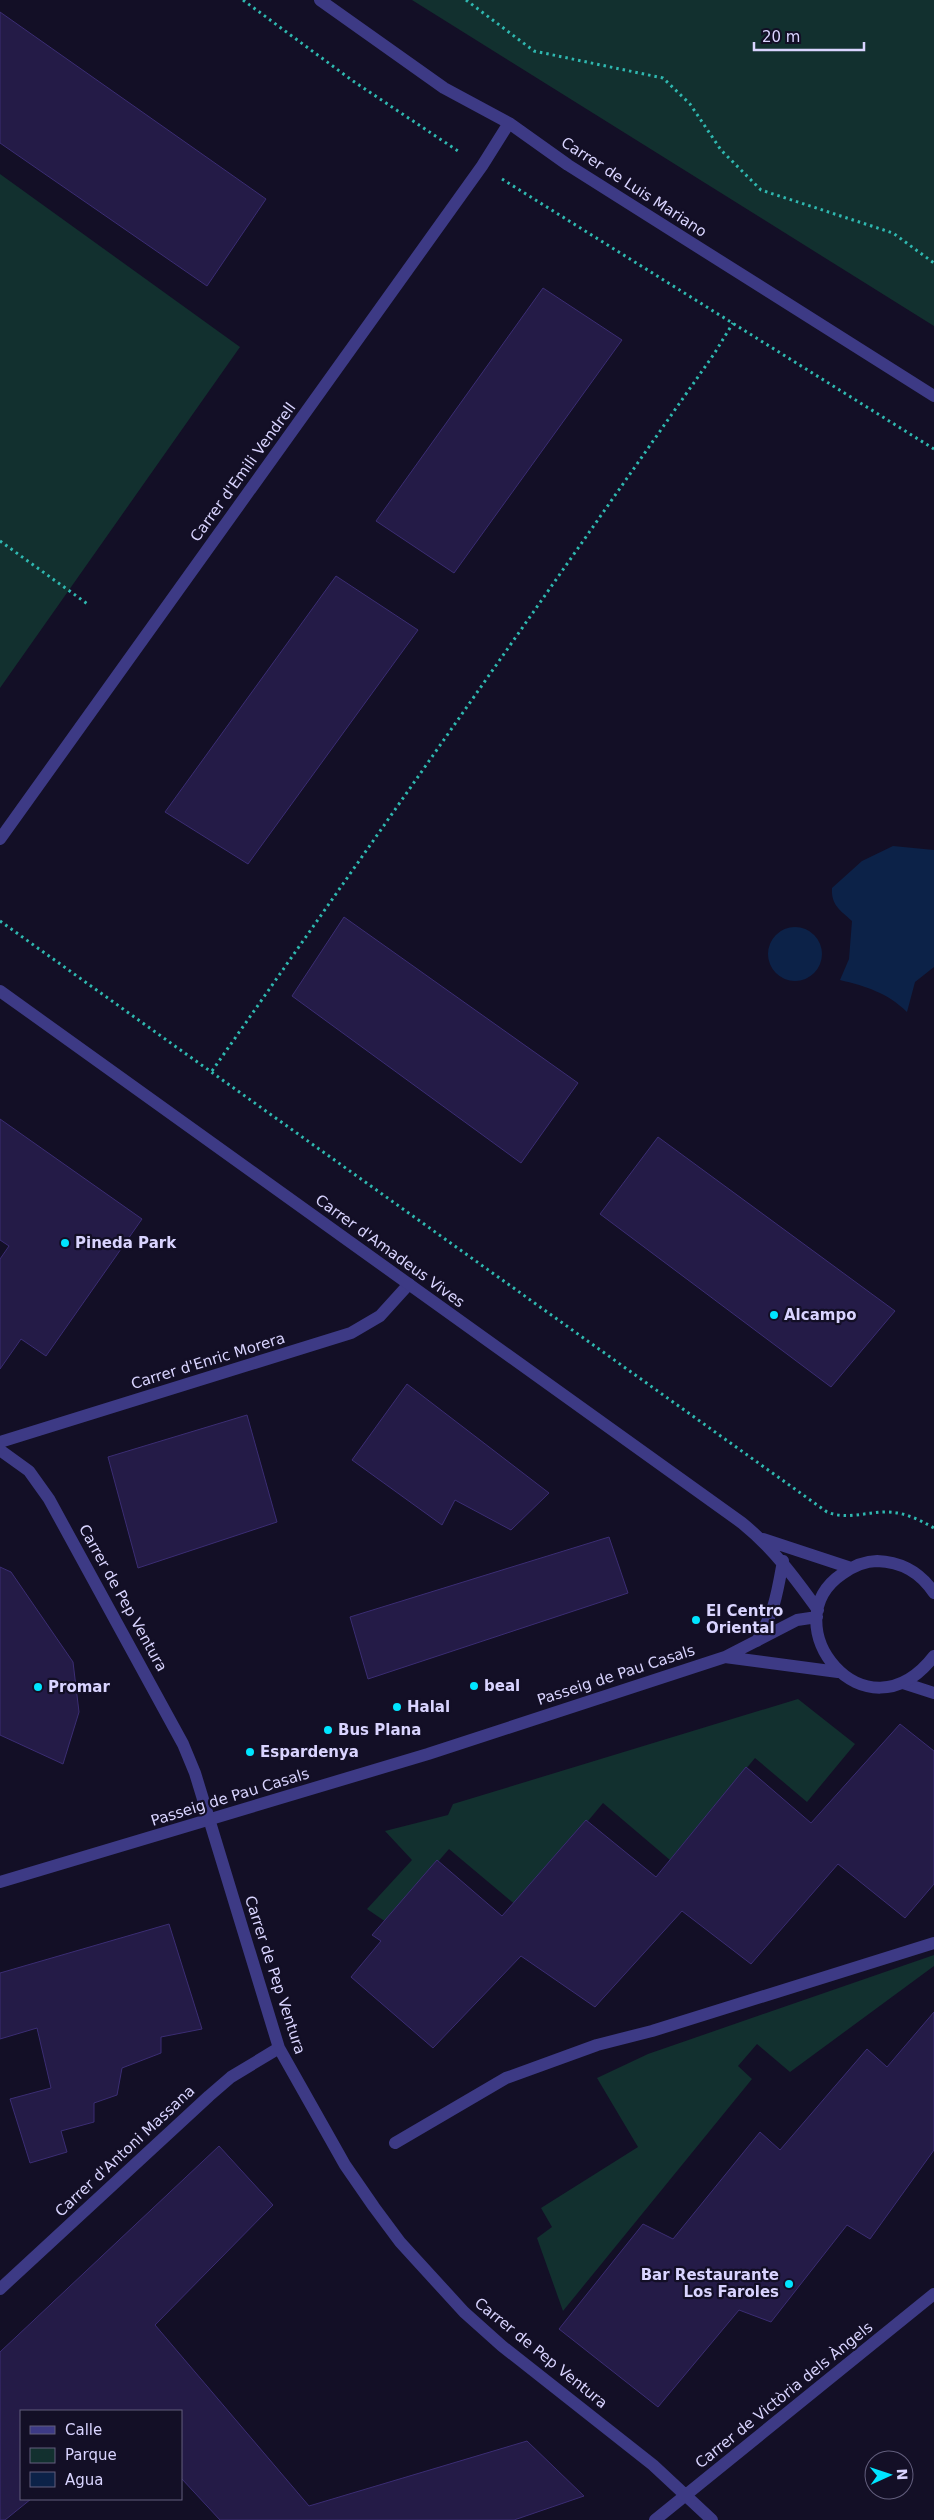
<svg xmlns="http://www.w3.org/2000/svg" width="934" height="2520" font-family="'DejaVu Sans',sans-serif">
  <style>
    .green { fill: #12302f }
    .water { fill: #0c2248 }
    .building { fill: #241b47; stroke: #3b2d73 }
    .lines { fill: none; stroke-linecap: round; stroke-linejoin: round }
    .path { stroke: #2fb8b0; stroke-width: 3; stroke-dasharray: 2.5 4; stroke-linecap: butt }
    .service { stroke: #3d3a85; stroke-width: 12 }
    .minor { stroke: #3d3a85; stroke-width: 12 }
    .tertiary { stroke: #3d3a85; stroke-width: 12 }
    .poi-dot { fill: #00e5ff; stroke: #130f26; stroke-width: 2 }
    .labels { text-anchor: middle; stroke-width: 4.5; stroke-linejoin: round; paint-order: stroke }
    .street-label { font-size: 15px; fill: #d9d4ff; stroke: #130f26 }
    .poi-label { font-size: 15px; font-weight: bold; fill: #d9d4ff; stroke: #130f26; text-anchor: start }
  </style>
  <rect width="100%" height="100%" fill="#130f26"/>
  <path class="green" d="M 412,0 L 934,0 L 934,326 Z
    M 0,174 L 240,347 L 0,688 Z
    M 798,1699 L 855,1744 L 807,1802 L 755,1758 L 670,1860 L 603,1803 L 517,1906 L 449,1849 L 386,1922 L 367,1909 L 412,1860 L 385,1831 L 448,1815 L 453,1804 Z
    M 934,1955 L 934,1966 L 790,2072 L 757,2044 L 738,2066 L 752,2079 L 563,2311 L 537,2238 L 552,2227 L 541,2208 L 638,2147 L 597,2078 L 648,2054 Z"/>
  <path class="water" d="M 893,846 L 934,850 L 934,967 L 915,982 L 907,1012 C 888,993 865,986 840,980 L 849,959 L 852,921 C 840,910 831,905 832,888 L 862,861 Z
    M768 954a27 27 0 1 1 54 0a27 27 0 1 1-54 0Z"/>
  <path class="building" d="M 0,12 L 266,199 L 207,286 L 0,143 Z
    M 543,288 L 622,340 L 454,573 L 376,521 Z
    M 336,576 L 418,630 L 248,864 L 165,812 Z
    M 344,917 L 578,1083 L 521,1163 L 292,996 Z
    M 0,1119 L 142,1219 L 46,1356 L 21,1339 L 0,1369 L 0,1259 L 9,1246 L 0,1240 Z
    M 658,1137 L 895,1311 L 831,1387 L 600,1214 Z
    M 407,1384 L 549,1493 L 511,1530 L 455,1500 L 442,1525 L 352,1460 Z
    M 247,1415 L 277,1522 L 138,1568 L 108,1457 Z
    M 609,1537 L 628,1593 L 368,1679 L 350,1617 Z
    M 0,1567 L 11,1572 L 73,1662 L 79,1712 L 63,1764 L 0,1735 Z
    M 900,1724 L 934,1751 L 934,1884 L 905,1918 L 838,1864 L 751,1964 L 682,1911 L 595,2007 L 521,1956 L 433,2048 L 351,1977 L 381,1941 L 372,1935 L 437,1860 L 502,1916 L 586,1820 L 656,1877 L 746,1767 L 811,1823 Z
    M 169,1924 L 202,2029 L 161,2037 L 161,2053 L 122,2068 L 117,2095 L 94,2103 L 94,2122 L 61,2131 L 67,2152 L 30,2163 L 10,2099 L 51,2088 L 37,2028 L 0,2039 L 0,1973 Z
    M 934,2012 L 934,2150 L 870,2239 L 847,2225 L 771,2322 L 739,2310 L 658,2407 L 559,2329 L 643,2224 L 673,2239 L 760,2132 L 780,2150 L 867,2049 L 887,2067 Z
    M 219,2146 L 273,2205 L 155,2325 L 309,2506 L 527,2441 L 584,2496 L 514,2520 L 220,2520 L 181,2478 L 181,2411 L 21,2411 L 21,2499 L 31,2499 L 5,2520 L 0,2520 L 0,2352 Z"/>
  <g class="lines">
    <path class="path" d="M 243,0 L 353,81 L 461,153
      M 466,0 L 534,51 L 663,78 L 690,104 L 721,150 L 761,190 L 893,233 L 934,263
      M 502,179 L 934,449
      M 0,541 L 89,605
      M 0,921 L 827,1512 C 846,1520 866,1512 886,1512 C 904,1512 918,1519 934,1528
      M 212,1071 L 714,354 L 733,323"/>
    <path class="service" d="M 395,2143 L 506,2078 L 597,2045 L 652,2031 L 934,1943"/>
    <path class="minor" d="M 320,0 L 444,88 L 509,123 L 568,165 L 934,396
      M 0,839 L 482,166 L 509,123
      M 0,1442 L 351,1333 L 380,1316 L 409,1284
      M 0,1450 L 29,1471 L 49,1499 L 183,1744 L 195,1773 L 279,2048 L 345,2165 L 374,2207 L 400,2242 L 464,2312 L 502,2346 L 653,2465 L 712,2520
      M 903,1683 L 934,1693
      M 0,2289 L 209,2096 L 231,2077 L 279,2048
      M 655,2520 L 934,2294"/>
    <path class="tertiary" d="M 0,991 L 742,1523 C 773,1548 795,1578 818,1610
      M 763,1539 L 851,1568
      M 934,1593 C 920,1572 902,1562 877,1561 C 864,1561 852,1567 842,1574 C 770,1623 865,1745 934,1656
      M 757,1641 C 775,1611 777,1594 783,1561
      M 725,1657 L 838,1672
      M 0,1882 L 428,1754 L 725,1657 L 797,1620 L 817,1617"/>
  </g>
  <g class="poi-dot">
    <circle cx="65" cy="1243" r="5"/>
    <circle cx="774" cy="1315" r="5"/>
    <circle cx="696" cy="1620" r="5"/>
    <circle cx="474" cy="1686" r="5"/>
    <circle cx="38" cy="1687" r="5"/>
    <circle cx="397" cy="1707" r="5"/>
    <circle cx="328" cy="1730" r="5"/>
    <circle cx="250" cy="1752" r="5"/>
    <circle cx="789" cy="2284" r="5"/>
  </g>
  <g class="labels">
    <g class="street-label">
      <text transform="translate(634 187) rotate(33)" y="5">Carrer de Luis Mariano</text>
      <text transform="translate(243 472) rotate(-54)" y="5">Carrer d'Emili Vendrell</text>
      <text transform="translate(390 1251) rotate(36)" y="5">Carrer d'Amadeus Vives</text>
      <text transform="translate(208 1361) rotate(-17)" y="5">Carrer d'Enric Morera</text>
      <text transform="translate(123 1598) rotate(61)" y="5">Carrer de Pep Ventura</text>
      <text transform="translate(616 1675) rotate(-18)" y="5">Passeig de Pau Casals</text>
      <text transform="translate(230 1797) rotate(-17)" y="5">Passeig de Pau Casals</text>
      <text transform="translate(275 1975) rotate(72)" y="5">Carrer de Pep Ventura</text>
      <text transform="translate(125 2151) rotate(-43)" y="5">Carrer d'Antoni Massana</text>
      <text transform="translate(541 2353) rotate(39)" y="5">Carrer de Pep Ventura</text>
      <text transform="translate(784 2395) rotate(-39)" y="5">Carrer de Victòria dels Àngels</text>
    </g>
    <g class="poi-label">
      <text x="75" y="1248">Pineda Park</text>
      <text x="784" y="1320">Alcampo</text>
      <text x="706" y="1616">El Centro<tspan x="706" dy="17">Oriental</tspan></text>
      <text x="484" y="1691">beal</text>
      <text x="48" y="1692">Promar</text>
      <text x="407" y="1712">Halal</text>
      <text x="338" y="1735">Bus Plana</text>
      <text x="260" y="1757">Espardenya</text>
      <text x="779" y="2280" text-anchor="end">Bar Restaurante<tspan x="779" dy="17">Los Faroles</tspan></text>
    </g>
  </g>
  <rect x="20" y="2410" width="162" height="90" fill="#130f26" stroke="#625e7d"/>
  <rect x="30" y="2426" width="25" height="8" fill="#3d3a85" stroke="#625e7d"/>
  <text x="65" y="2435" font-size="15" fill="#d9d4ff">Calle</text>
  <rect x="30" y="2448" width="25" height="15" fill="#12302f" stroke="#625e7d"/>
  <text x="65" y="2460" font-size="15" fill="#d9d4ff">Parque</text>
  <rect x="30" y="2472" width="25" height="15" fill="#0c2248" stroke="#625e7d"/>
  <text x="65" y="2485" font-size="15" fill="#d9d4ff">Agua</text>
  <g transform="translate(889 2475) rotate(87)"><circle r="24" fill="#130f26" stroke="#625e7d"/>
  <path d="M0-4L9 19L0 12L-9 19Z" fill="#00e5ff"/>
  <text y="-8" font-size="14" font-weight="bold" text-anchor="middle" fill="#d9d4ff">N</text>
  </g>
  <path d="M754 42v8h110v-8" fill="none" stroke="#d9d4ff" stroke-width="2.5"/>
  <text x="762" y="42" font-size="15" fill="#d9d4ff" stroke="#130f26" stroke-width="4" paint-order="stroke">20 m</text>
</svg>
